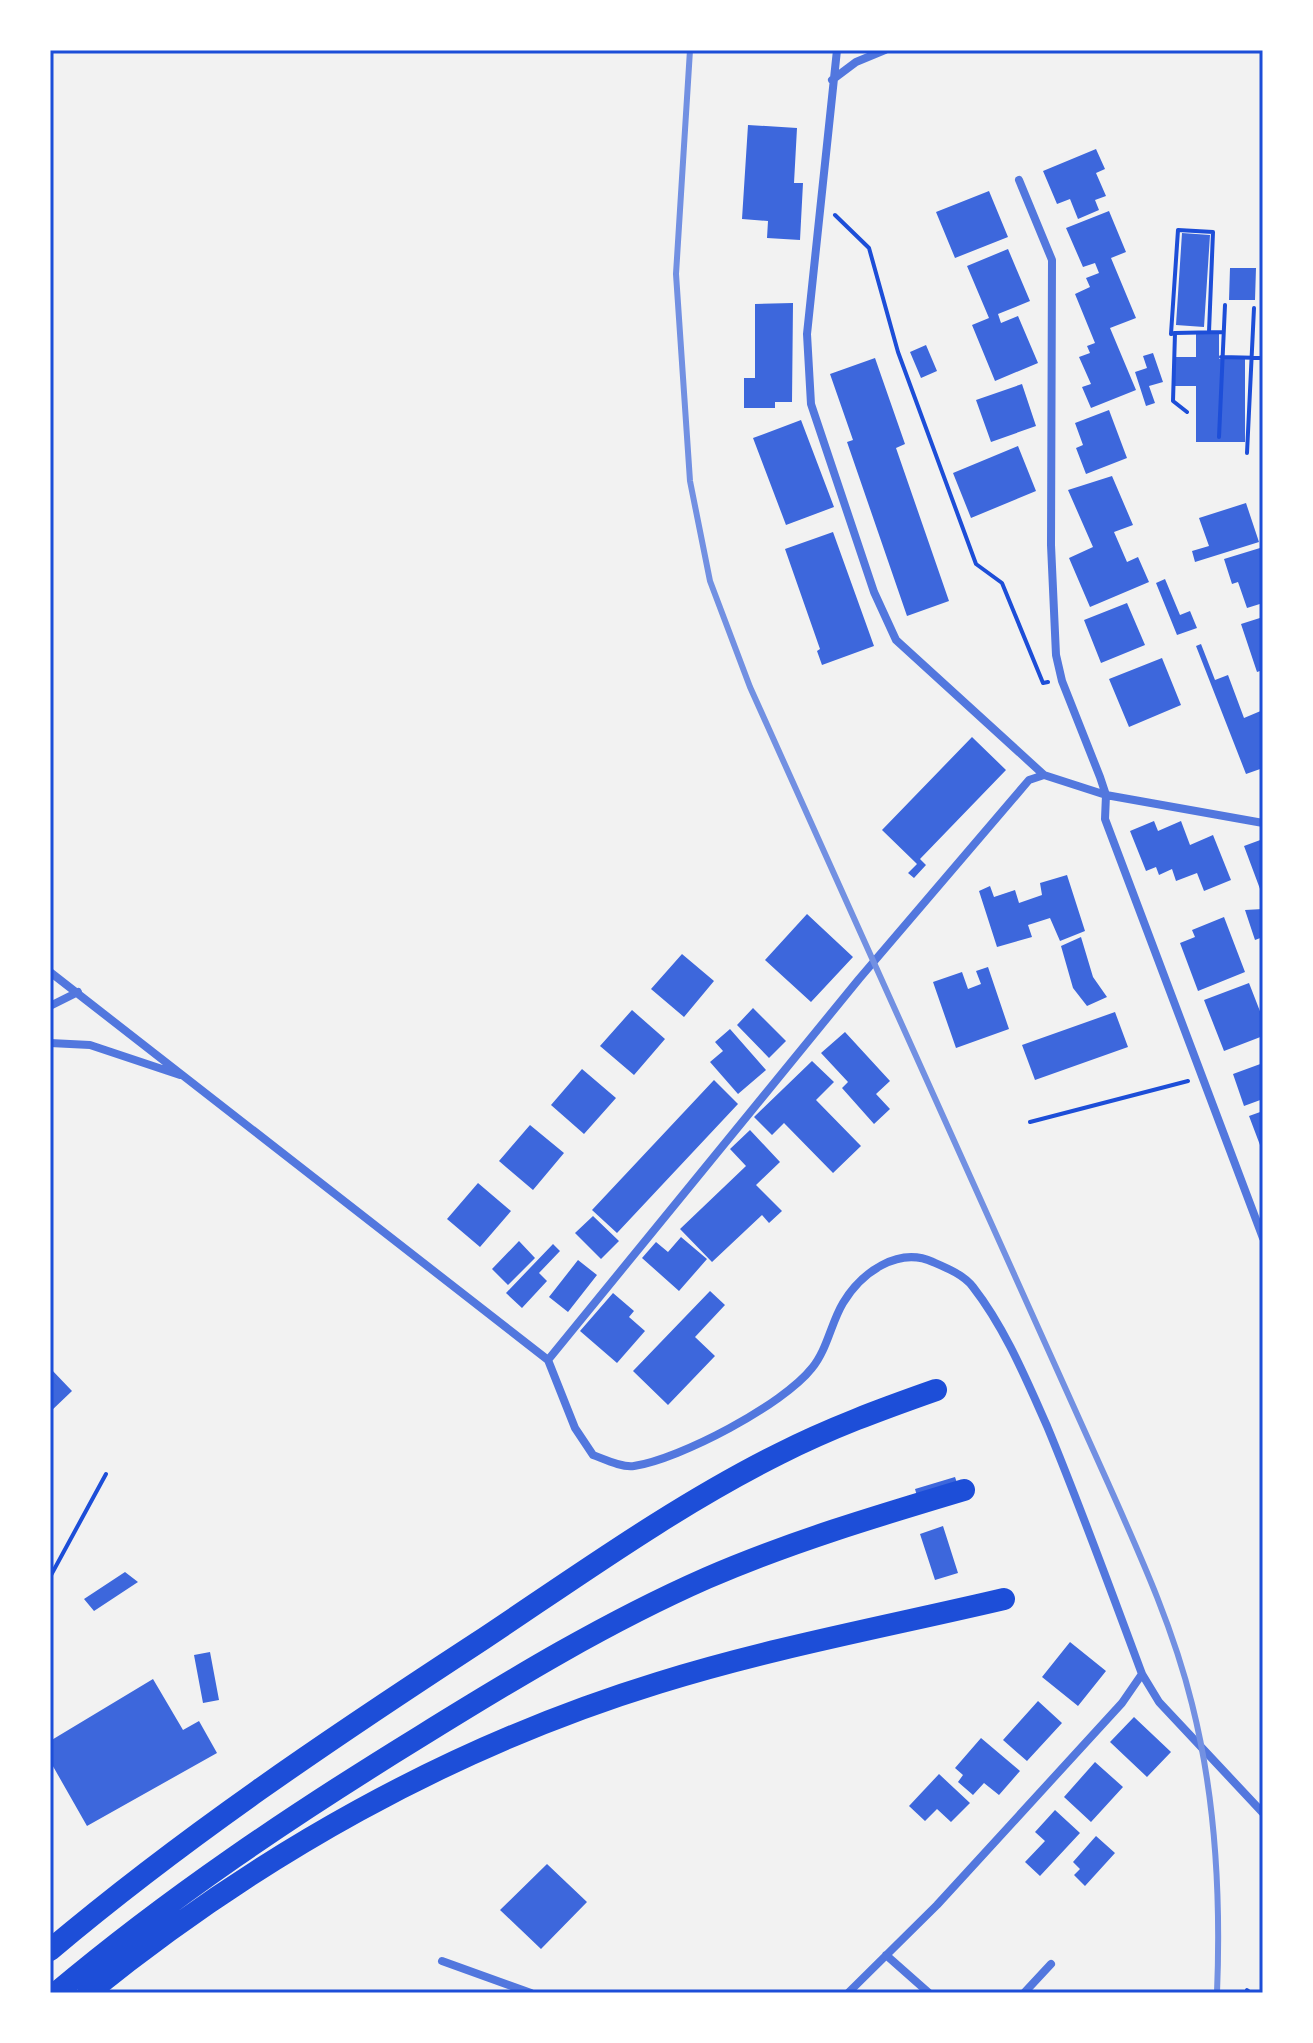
<svg xmlns="http://www.w3.org/2000/svg" width="1313" height="2043" font-family="Montserrat,sans-serif">
  <style>
    .building { fill: #3d67dc }
    .lines { fill: none; stroke-linecap: round; stroke-linejoin: round }
    .path { stroke: #1d4ed8; stroke-width: 4 }
    .minor { stroke: #5277de; stroke-width: 8 }
    .motorway { stroke: #1d4ed8; stroke-width: 22 }
    .rail { stroke: #7290e2; stroke-width: 6 }
    .neatline { fill: none; stroke: #1d4ed8; stroke-width: 3 }
  </style>
  <rect width="100%" height="100%" fill="#f2f2f2"/>
  <path class="building" d="M 748,125 L 797,128 L 794,183 L 803,183 L 800,240 L 767,238 L 768,221 L 742,219 Z
    M 1096,149 L 1105,169 L 1096,173 L 1106,196 L 1095,200 L 1099,210 L 1078,219 L 1070,199 L 1057,204 L 1043,171 Z
    M 989,191 L 1008,237 L 955,258 L 936,212 Z
    M 1109,211 L 1126,252 L 1111,258 L 1136,318 L 1110,328 L 1136,390 L 1091,408 L 1082,387 L 1091,384 L 1079,357 L 1090,353 L 1087,346 L 1095,343 L 1075,294 L 1090,287 L 1086,278 L 1099,273 L 1095,263 L 1083,267 L 1066,228 Z
    M 1182,233 L 1210,235 L 1204,327 L 1176,325 Z
    M 1008,249 L 1030,301 L 998,314 L 1001,323 L 1018,316 L 1038,363 L 995,381 L 972,325 L 989,318 L 967,266 Z
    M 1230,268 L 1256,268 L 1255,300 L 1229,300 Z
    M 793,303 L 792,402 L 775,402 L 775,408 L 744,408 L 744,378 L 755,378 L 755,304 Z
    M 1196,333 L 1219,333 L 1219,359 L 1245,359 L 1245,442 L 1196,442 L 1196,386 L 1174,386 L 1174,357 L 1196,357 Z
    M 926,345 L 937,371 L 921,378 L 910,352 Z
    M 1153,353 L 1163,382 L 1149,386 L 1155,403 L 1146,406 L 1135,372 L 1147,368 L 1143,356 Z
    M 875,358 L 905,444 L 896,448 L 949,601 L 907,616 L 847,442 L 853,440 L 830,374 Z
    M 1022,384 L 1036,426 L 991,442 L 976,400 Z
    M 1109,410 L 1127,458 L 1086,474 L 1076,448 L 1083,445 L 1075,423 Z
    M 801,420 L 834,507 L 786,525 L 753,438 Z
    M 1018,446 L 1036,491 L 971,518 L 953,473 Z
    M 1112,476 L 1133,525 L 1114,532 L 1127,562 L 1138,557 L 1149,582 L 1090,607 L 1069,558 L 1093,547 L 1068,490 Z
    M 1246,503 L 1259,542 L 1195,562 L 1192,551 L 1209,546 L 1199,518 Z
    M 833,532 L 874,646 L 822,665 L 817,651 L 820,649 L 785,549 Z
    M 1260,548 L 1263,603 L 1247,608 L 1238,582 L 1232,584 L 1224,559 Z
    M 1165,579 L 1180,615 L 1190,611 L 1197,628 L 1177,635 L 1156,583 Z
    M 1127,603 L 1145,645 L 1101,663 L 1084,620 Z
    M 1263,617 L 1263,670 L 1257,672 L 1241,624 Z
    M 1201,644 L 1215,680 L 1228,675 L 1244,718 L 1263,710 L 1263,768 L 1246,774 L 1196,646 Z
    M 1162,658 L 1181,705 L 1129,727 L 1109,679 Z
    M 972,737 L 1006,770 L 920,859 L 926,865 L 914,878 L 908,873 L 917,864 L 882,830 Z
    M 1154,821 L 1158,831 L 1181,821 L 1190,845 L 1213,835 L 1231,880 L 1204,891 L 1197,873 L 1176,881 L 1172,869 L 1159,875 L 1156,867 L 1146,871 L 1130,831 Z
    M 1263,839 L 1263,897 L 1244,846 Z
    M 1067,875 L 1085,931 L 1060,941 L 1050,918 L 1028,925 L 1032,937 L 997,947 L 979,891 L 990,886 L 994,897 L 1015,890 L 1019,903 L 1042,895 L 1040,883 Z
    M 1263,909 L 1263,937 L 1255,940 L 1245,910 Z
    M 807,914 L 853,957 L 811,1002 L 765,960 Z
    M 1224,917 L 1245,972 L 1198,991 L 1180,943 L 1195,937 L 1192,930 Z
    M 1081,937 L 1093,977 L 1107,997 L 1087,1006 L 1073,988 L 1061,946 Z
    M 682,954 L 714,981 L 684,1017 L 651,989 Z
    M 988,967 L 1009,1029 L 956,1048 L 933,982 L 962,972 L 968,989 L 981,984 L 976,971 Z
    M 1249,983 L 1263,1019 L 1263,1036 L 1224,1051 L 1204,1000 Z
    M 753,1008 L 786,1041 L 769,1058 L 737,1025 Z
    M 632,1010 L 665,1039 L 634,1075 L 600,1046 Z
    M 1115,1012 L 1128,1047 L 1035,1080 L 1022,1045 Z
    M 730,1029 L 766,1070 L 738,1094 L 710,1062 L 723,1051 L 715,1042 Z
    M 845,1032 L 890,1081 L 876,1094 L 890,1109 L 874,1124 L 842,1088 L 848,1082 L 821,1053 Z
    M 812,1061 L 834,1082 L 816,1100 L 861,1146 L 833,1173 L 784,1123 L 772,1135 L 754,1117 Z
    M 1263,1063 L 1263,1099 L 1244,1106 L 1233,1074 Z
    M 582,1069 L 616,1098 L 584,1134 L 551,1105 Z
    M 714,1080 L 738,1104 L 617,1233 L 592,1210 Z
    M 1263,1111 L 1263,1153 L 1249,1116 Z
    M 530,1125 L 564,1153 L 533,1190 L 499,1161 Z
    M 750,1130 L 780,1162 L 756,1185 L 782,1211 L 769,1223 L 762,1215 L 712,1262 L 680,1229 L 746,1166 L 730,1149 Z
    M 478,1183 L 511,1211 L 480,1247 L 447,1219 Z
    M 593,1216 L 619,1241 L 601,1259 L 575,1233 Z
    M 681,1237 L 707,1259 L 679,1291 L 642,1258 L 656,1242 L 668,1252 Z
    M 519,1241 L 535,1258 L 508,1285 L 492,1269 Z
    M 553,1244 L 560,1251 L 539,1273 L 547,1281 L 522,1308 L 506,1293 Z
    M 578,1260 L 597,1275 L 568,1312 L 549,1297 Z
    M 710,1291 L 725,1305 L 695,1337 L 715,1356 L 668,1405 L 633,1371 Z
    M 613,1293 L 634,1311 L 629,1317 L 645,1331 L 617,1363 L 580,1331 Z
    M 50,1368 L 72,1391 L 50,1412 Z
    M 955,1477 L 962,1498 L 921,1510 L 915,1489 Z
    M 943,1526 L 958,1573 L 935,1580 L 920,1534 Z
    M 125,1572 L 138,1582 L 94,1611 L 84,1599 Z
    M 1070,1642 L 1106,1671 L 1078,1706 L 1042,1677 Z
    M 210,1652 L 219,1700 L 203,1703 L 194,1655 Z
    M 153,1679 L 183,1730 L 199,1721 L 217,1753 L 87,1826 L 50,1761 L 50,1741 Z
    M 1038,1701 L 1062,1723 L 1027,1761 L 1003,1740 Z
    M 1134,1717 L 1171,1752 L 1147,1777 L 1110,1742 Z
    M 981,1738 L 1020,1771 L 999,1795 L 984,1783 L 973,1795 L 958,1782 L 963,1775 L 955,1768 Z
    M 1095,1762 L 1123,1787 L 1091,1822 L 1064,1797 Z
    M 939,1774 L 970,1803 L 951,1822 L 937,1809 L 925,1821 L 909,1806 Z
    M 1055,1810 L 1080,1833 L 1040,1876 L 1025,1862 L 1045,1841 L 1035,1832 Z
    M 1096,1836 L 1115,1853 L 1085,1886 L 1074,1875 L 1080,1869 L 1073,1862 Z
    M 547,1864 L 587,1902 L 541,1949 L 500,1910 Z"/>
  <g class="lines">
    <path class="path" d="M 835,215 L 869,248 L 898,352 L 976,564 L 1002,583 L 1043,683 L 1048,682
      M 1175,333 L 1171,334 L 1178,230 L 1213,232 L 1209,332
      M 1221,357 L 1263,358
      M 1187,412 L 1173,401 L 1175,333 L 1223,332
      M 1219,437 L 1225,305
      M 1247,453 L 1254,308
      M 1030,1122 L 1188,1081
      M 50,1577 L 106,1474
      M 1247,1990 L 1251,1993"/>
    <path class="minor" d="M 837,50 L 807,334 L 811,404 L 874,592 L 896,640 L 1044,775
      M 832,80 L 856,62 L 885,50
      M 1019,180 L 1052,260 L 1051,545 L 1056,655 L 1062,681 L 1100,777 L 1106,795 L 1105,819 L 1263,1238
      M 50,972 L 548,1360 L 575,1428 L 593,1455 C 604,1459 622,1468 634,1466 C 680,1459 783,1405 812,1368 C 827,1350 831,1323 843,1303 C 861,1273 898,1246 933,1262 C 947,1268 964,1275 973,1287 C 1005,1328 1026,1379 1047,1426 C 1081,1508 1111,1591 1142,1674 L 1159,1702 L 1263,1813
      M 50,1006 L 78,992
      M 50,1043 L 90,1045 L 180,1075
      M 548,1360 L 859,979 L 1029,780 L 1044,775 L 1106,795 L 1263,823
      M 886,1955 L 929,1993
      M 442,1961 L 531,1993
      M 848,1993 L 937,1905 L 1122,1703 L 1142,1674
      M 1024,1993 L 1051,1964"/>
    <path class="motorway" d="M 50,1950 C 184,1837 330,1739 477,1643 C 575,1578 673,1507 779,1454 C 830,1428 882,1409 936,1390
      M 56,1993 C 170,1897 294,1814 421,1736 C 513,1679 607,1622 707,1578 C 790,1542 877,1516 964,1490
      M 88,1993 C 257,1856 450,1747 658,1683 C 770,1648 889,1626 1004,1599"/>
    <path class="rail" d="M 690,50 L 676,274 L 690,481 L 710,581 L 750,687 L 1108,1483 C 1140,1555 1173,1627 1192,1704 C 1216,1799 1221,1895 1217,1993"/>
  </g>
  <rect width="1313" height="2043" fill="none" stroke="#ffffff" stroke-width="104"/>
  <rect x="52" y="52" width="1209" height="1939" class="neatline"/>
</svg>
